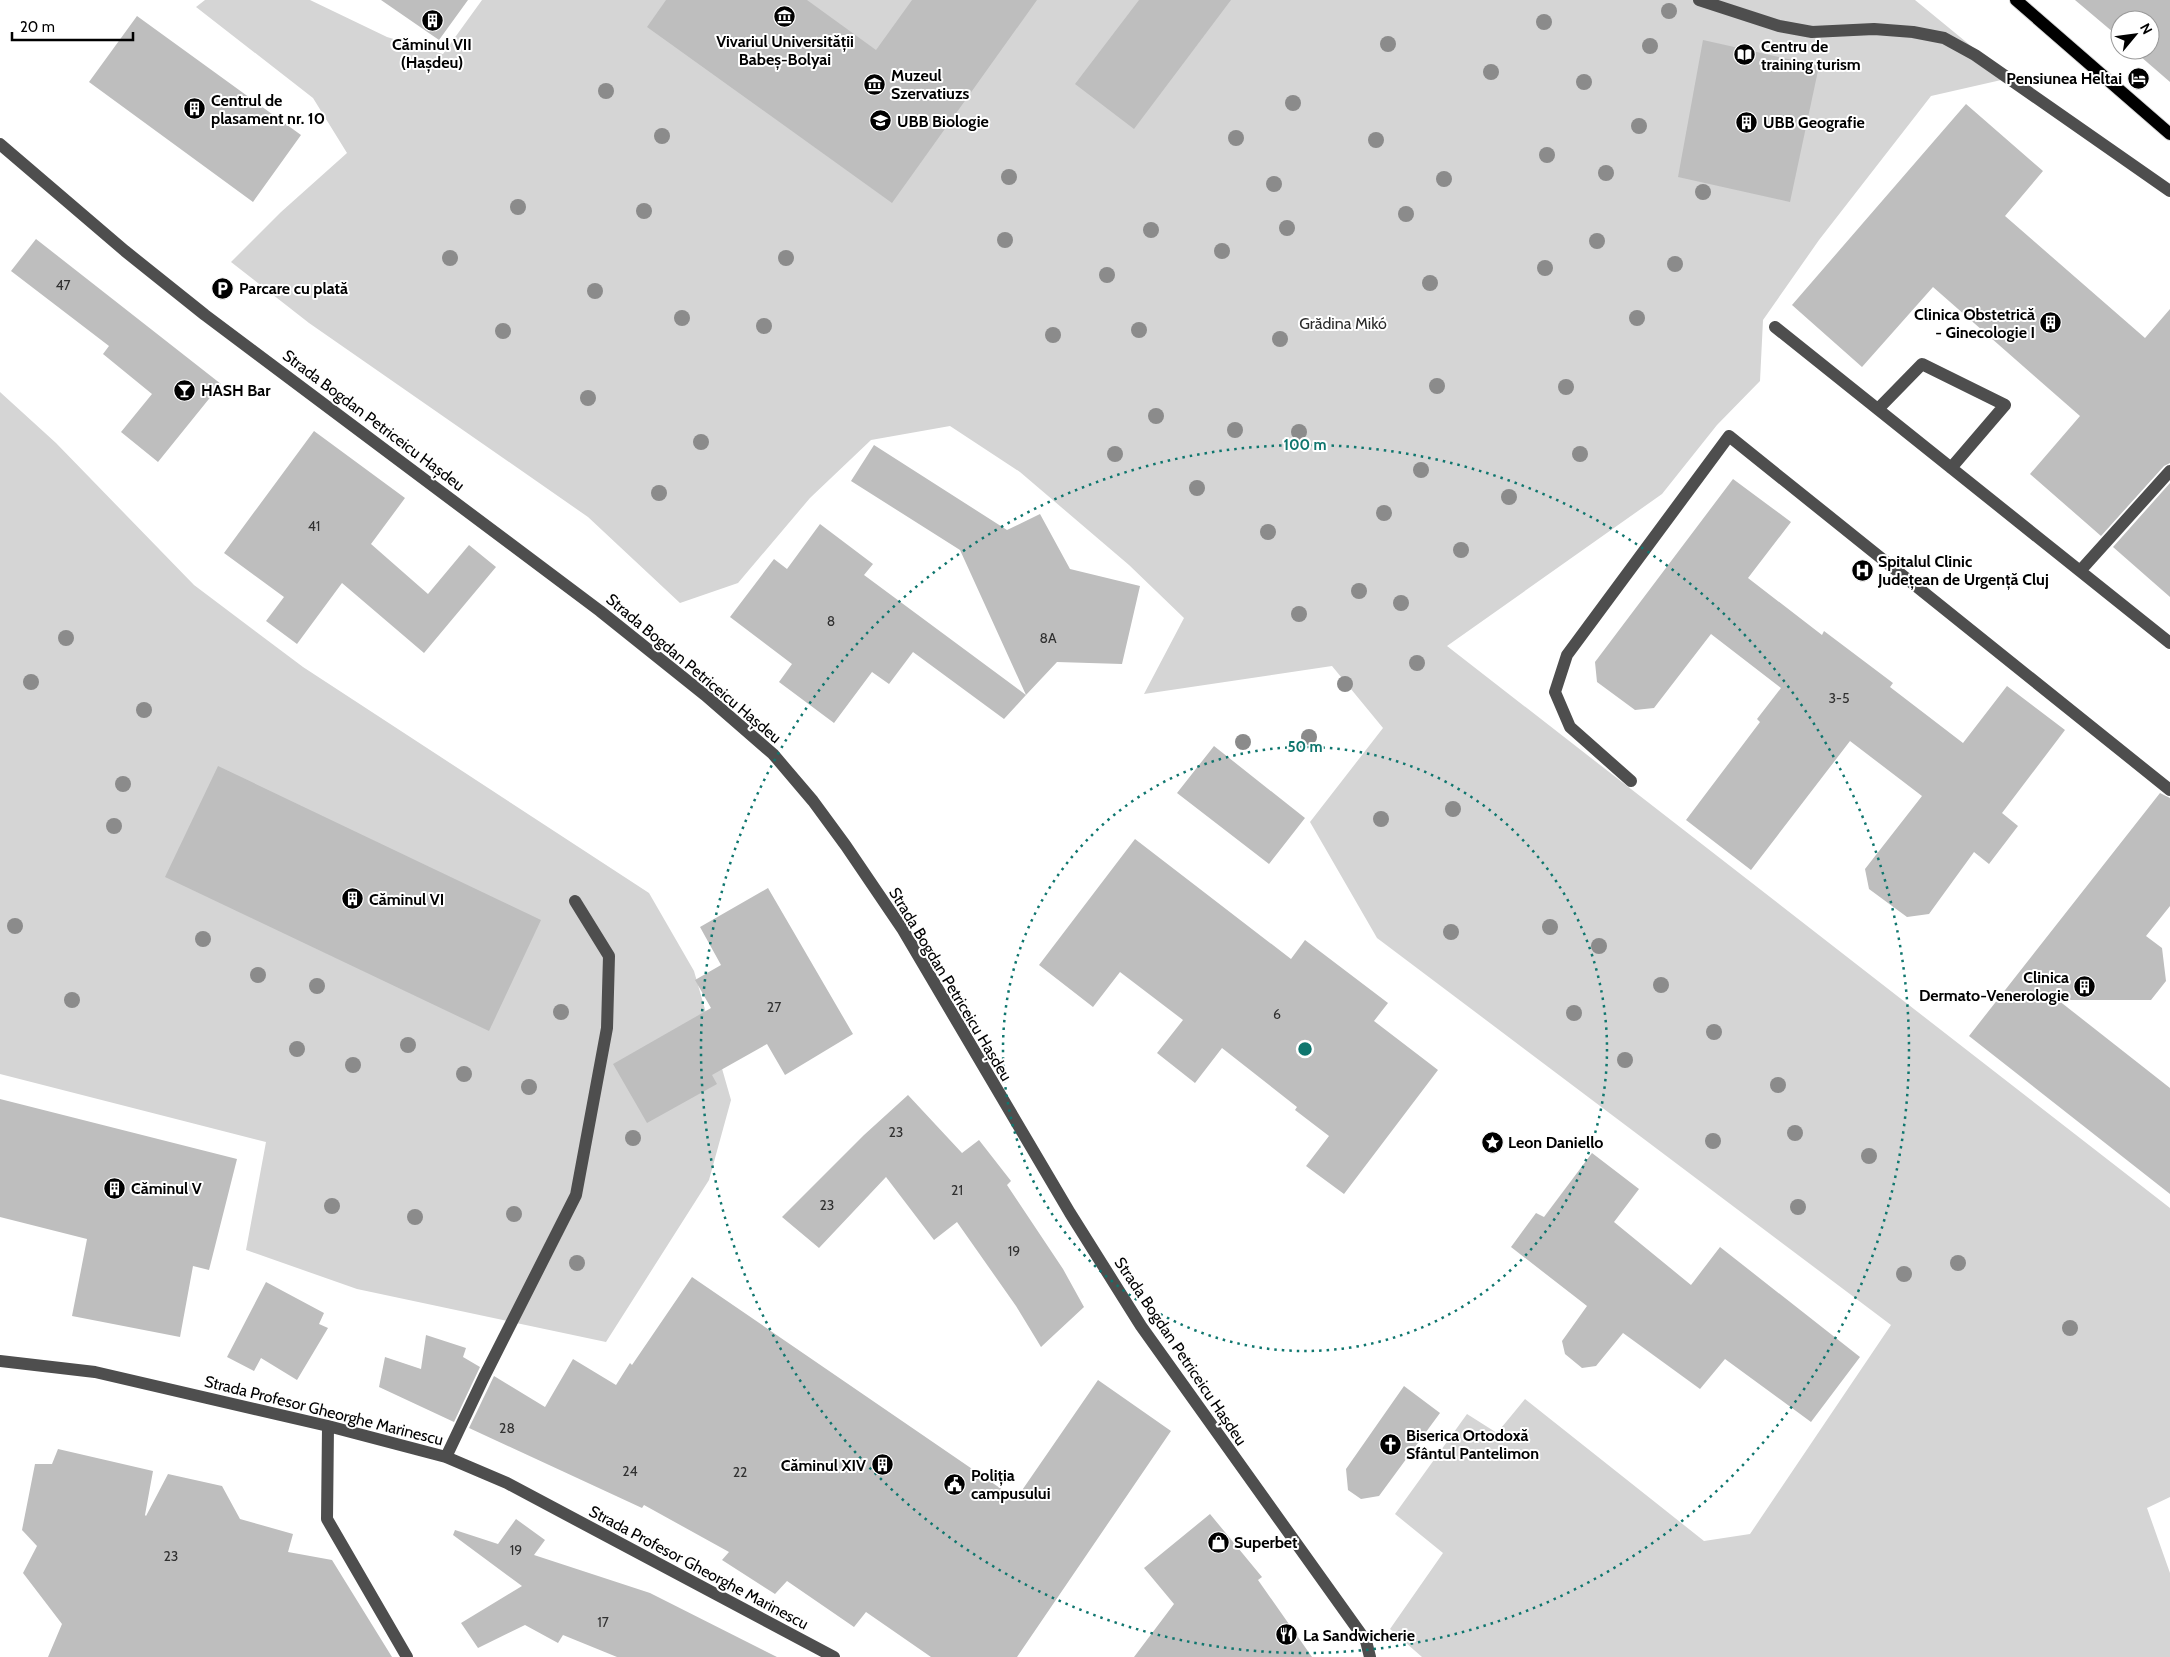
<svg xmlns="http://www.w3.org/2000/svg" width="2170" height="1657" font-family="Cabin,sans-serif">
  <style>
    .green { fill: #d5d5d5 }
    .building { fill: #bebebe }
    .lines { fill: none; stroke-linecap: round; stroke-linejoin: round }
    .major-casing { stroke: #dbdbdb; stroke-width: 14 }
    .minor { stroke: #4e4e4e; stroke-width: 12 }
    .major { stroke: #000; stroke-width: 12 }
    .tree { fill: #8b8b8b }
    .ring { fill: none; stroke: #0f766e; stroke-width: 2.5; stroke-dasharray: 2.5 5 }
    .labels { text-anchor: middle; stroke-width: 4; stroke-linejoin: round; paint-order: stroke }
    .number-label { font-size: 14px; fill: #303030 }
    .poi-label { font-size: 16px; font-weight: bold; fill: #000; stroke: #fff; text-anchor: start }
    .park-label { font-size: 16px; fill: #2c2c2c; stroke: #fff }
    .street-label { font-size: 16px; fill: #000; stroke: #fff }
    .centre { fill: #0f766e; stroke: #fff; stroke-width: 2.5 }
    .ring-label { font-size: 15px; text-anchor: middle; font-weight: bold; fill: #0f766e; stroke: #fff; stroke-width: 4; stroke-linejoin: round; paint-order: stroke }
  </style>
  <rect width="100%" height="100%" fill="#fff"/>
  <path class="green" d="M 205,0 L 310,0 L 387,37 L 443,54 L 482,0 L 1915,0 L 2010,78 L 1931,96 L 1819,240 L 1763,320 L 1760,381 L 1717,425 L 1662,494 L 1447,646 L 2170,1208 L 2170,1497 L 2147,1508 L 2170,1573 L 2170,1657 L 1422,1657 L 1390,1629 L 1443,1553 L 1395,1514 L 1467,1414 L 1497,1433 L 1525,1399 L 1704,1541 L 1750,1534 L 1891,1325 L 1377,938 L 1310,822 L 1383,728 L 1332,666 L 1144,694 L 1184,618 L 1129,565 L 1020,472 L 950,426 L 871,440 L 810,498 L 738,583 L 680,603 L 588,517 L 309,323 L 231,262 L 281,212 L 347,153 L 313,98 L 196,7 Z
    M 0,392 L 56,443 L 194,585 L 303,667 L 649,893 L 694,971 L 731,1100 L 709,1180 L 606,1342 L 357,1289 L 246,1250 L 266,1142 L 0,1074 Z"/>
  <path class="building" d="M 381,0 L 468,0 L 439,40 Z
    M 666,0 L 807,0 L 876,50 L 912,0 L 1037,0 L 892,203 L 647,27 Z
    M 1139,0 L 1231,0 L 1134,129 L 1075,84 Z
    M 2075,0 L 2170,0 L 2170,82 L 2133,50 L 2150,50 L 2150,20 L 2120,20 L 2120,38 Z
    M 137,16 L 301,135 L 253,202 L 89,82 Z
    M 1703,40 L 1819,66 L 1790,202 L 1678,177 Z
    M 1966,104 L 2043,171 L 2005,216 L 2145,338 L 2170,309 L 2170,463 L 2164,466 L 2101,536 L 2030,474 L 2080,416 L 1933,287 L 1862,367 L 1792,305 Z
    M 36,239 L 221,384 L 158,462 L 121,432 L 152,394 L 103,354 L 109,346 L 11,271 Z
    M 314,431 L 405,498 L 371,544 L 428,594 L 469,545 L 496,567 L 424,653 L 342,583 L 297,644 L 266,621 L 284,597 L 224,553 Z
    M 874,445 L 1007,530 L 1040,514 L 1070,569 L 1140,586 L 1122,664 L 1057,662 L 1026,695 L 960,550 L 851,481 Z
    M 1733,479 L 1791,522 L 1748,578 L 1822,635 L 1824,631 L 1893,683 L 1890,687 L 1963,743 L 2007,686 L 2065,730 L 2002,813 L 2018,826 L 1989,864 L 1974,852 L 1929,914 L 1907,917 L 1869,889 L 1865,869 L 1922,796 L 1850,741 L 1751,870 L 1686,820 L 1760,722 L 1757,719 L 1781,688 L 1711,634 L 1654,708 L 1635,710 L 1597,682 L 1595,662 Z
    M 2170,483 L 2170,597 L 2113,547 Z
    M 820,524 L 873,564 L 864,575 L 1026,695 L 1004,719 L 913,652 L 889,684 L 872,672 L 834,723 L 779,682 L 792,664 L 730,617 L 774,559 L 787,569 Z
    M 1214,746 L 1305,818 L 1269,864 L 1177,793 Z
    M 218,766 L 541,920 L 489,1031 L 165,877 Z
    M 2160,793 L 2170,798 L 2170,906 L 2146,936 L 2162,948 L 2166,981 L 2151,1000 L 2058,1000 L 2170,1088 L 2170,1194 L 1969,1036 Z
    M 1135,839 L 1291,959 L 1305,940 L 1388,1003 L 1374,1021 L 1438,1070 L 1344,1194 L 1306,1166 L 1329,1136 L 1295,1110 L 1297,1107 L 1222,1048 L 1195,1083 L 1157,1053 L 1183,1020 L 1120,972 L 1093,1007 L 1039,965 Z
    M 768,888 L 853,1034 L 785,1075 L 767,1044 L 712,1075 L 717,1084 L 647,1123 L 613,1064 L 711,1008 L 695,980 L 721,965 L 700,927 Z
    M 908,1095 L 962,1153 L 979,1140 L 1011,1181 L 1007,1185 L 1063,1269 L 1084,1307 L 1041,1347 L 1016,1306 L 957,1222 L 934,1240 L 886,1177 L 819,1248 L 782,1217 L 864,1135 Z
    M 0,1099 L 237,1159 L 209,1270 L 193,1266 L 180,1337 L 72,1316 L 87,1239 L 0,1217 Z
    M 1592,1153 L 1639,1189 L 1614,1222 L 1691,1285 L 1720,1247 L 1860,1357 L 1811,1422 L 1725,1359 L 1700,1389 L 1623,1333 L 1596,1366 L 1582,1368 L 1565,1354 L 1562,1341 L 1587,1306 L 1511,1247 L 1536,1213 L 1544,1217 Z
    M 692,1277 L 1016,1499 L 1098,1380 L 1171,1431 L 1017,1657 L 931,1657 L 866,1612 L 854,1627 L 787,1581 L 775,1594 L 722,1560 L 729,1552 L 644,1505 L 642,1508 L 469,1428 L 494,1376 L 545,1407 L 573,1359 L 616,1385 L 630,1363 L 632,1365 Z
    M 266,1282 L 324,1313 L 319,1324 L 328,1328 L 297,1380 L 261,1358 L 254,1371 L 227,1357 Z
    M 426,1335 L 466,1348 L 463,1357 L 480,1367 L 454,1422 L 379,1387 L 385,1357 L 421,1369 Z
    M 1404,1386 L 1440,1413 L 1379,1496 L 1361,1499 L 1348,1490 L 1346,1469 Z
    M 58,1449 L 153,1471 L 145,1515 L 146,1516 L 168,1474 L 222,1486 L 240,1519 L 293,1534 L 288,1552 L 332,1560 L 392,1657 L 48,1657 L 62,1624 L 23,1573 L 37,1546 L 22,1530 L 35,1464 L 52,1464 Z
    M 1210,1514 L 1262,1577 L 1258,1580 L 1312,1657 L 1134,1657 L 1174,1604 L 1144,1568 Z
    M 516,1519 L 545,1540 L 534,1555 L 650,1593 L 777,1657 L 617,1657 L 563,1635 L 558,1643 L 525,1625 L 478,1648 L 461,1623 L 522,1586 L 453,1535 L 455,1530 L 498,1544 Z"/>
  <g class="lines">
    <defs>
      <path id="major" d="M 2016,0 L 2170,134"/>
    </defs>
    <use href="#major" class="major-casing"/>
    <path class="minor" d="M 1699,0 L 1779,26 L 1812,32 L 1874,29 L 1913,32 L 1944,38 L 1975,55 L 2170,191
      M 0,144 L 125,251 L 205,315 L 600,611 L 705,695 L 773,754 L 813,801 L 846,846 L 903,930 L 1070,1213 L 1141,1326 L 1366,1641 L 1370,1657
      M 1775,327 L 2170,643
      M 1878,409 L 1922,364 L 2005,405 L 1951,468
      M 2080,571 L 2170,471
      M 1631,781 L 1570,727 L 1555,692 L 1567,655 L 1729,436 L 2170,790
      M 0,1361 L 95,1372 L 328,1426 L 446,1457 L 507,1483 L 834,1657
      M 328,1426 L 327,1519 L 407,1657
      M 446,1457 L 484,1377 L 576,1195 L 607,1028 L 609,956 L 575,901"/>
    <use href="#major" class="major"/>
  </g>
  <g class="tree">
    <circle cx="1669" cy="11" r="8"/>
    <circle cx="1544" cy="22" r="8"/>
    <circle cx="1388" cy="44" r="8"/>
    <circle cx="1650" cy="46" r="8"/>
    <circle cx="1491" cy="72" r="8"/>
    <circle cx="1584" cy="82" r="8"/>
    <circle cx="606" cy="91" r="8"/>
    <circle cx="1293" cy="103" r="8"/>
    <circle cx="1639" cy="126" r="8"/>
    <circle cx="662" cy="136" r="8"/>
    <circle cx="1236" cy="138" r="8"/>
    <circle cx="1376" cy="140" r="8"/>
    <circle cx="1547" cy="155" r="8"/>
    <circle cx="1606" cy="173" r="8"/>
    <circle cx="1009" cy="177" r="8"/>
    <circle cx="1444" cy="179" r="8"/>
    <circle cx="1274" cy="184" r="8"/>
    <circle cx="1703" cy="192" r="8"/>
    <circle cx="518" cy="207" r="8"/>
    <circle cx="644" cy="211" r="8"/>
    <circle cx="1406" cy="214" r="8"/>
    <circle cx="1287" cy="228" r="8"/>
    <circle cx="1151" cy="230" r="8"/>
    <circle cx="1005" cy="240" r="8"/>
    <circle cx="1597" cy="241" r="8"/>
    <circle cx="1222" cy="251" r="8"/>
    <circle cx="450" cy="258" r="8"/>
    <circle cx="786" cy="258" r="8"/>
    <circle cx="1675" cy="264" r="8"/>
    <circle cx="1545" cy="268" r="8"/>
    <circle cx="1107" cy="275" r="8"/>
    <circle cx="1430" cy="283" r="8"/>
    <circle cx="595" cy="291" r="8"/>
    <circle cx="682" cy="318" r="8"/>
    <circle cx="1637" cy="318" r="8"/>
    <circle cx="764" cy="326" r="8"/>
    <circle cx="1139" cy="330" r="8"/>
    <circle cx="503" cy="331" r="8"/>
    <circle cx="1053" cy="335" r="8"/>
    <circle cx="1280" cy="339" r="8"/>
    <circle cx="1437" cy="386" r="8"/>
    <circle cx="1566" cy="387" r="8"/>
    <circle cx="588" cy="398" r="8"/>
    <circle cx="1156" cy="416" r="8"/>
    <circle cx="1235" cy="430" r="8"/>
    <circle cx="1299" cy="432" r="8"/>
    <circle cx="701" cy="442" r="8"/>
    <circle cx="1115" cy="454" r="8"/>
    <circle cx="1580" cy="454" r="8"/>
    <circle cx="1421" cy="470" r="8"/>
    <circle cx="1197" cy="488" r="8"/>
    <circle cx="659" cy="493" r="8"/>
    <circle cx="1509" cy="497" r="8"/>
    <circle cx="1384" cy="513" r="8"/>
    <circle cx="1268" cy="532" r="8"/>
    <circle cx="1461" cy="550" r="8"/>
    <circle cx="1359" cy="591" r="8"/>
    <circle cx="1401" cy="603" r="8"/>
    <circle cx="1299" cy="614" r="8"/>
    <circle cx="66" cy="638" r="8"/>
    <circle cx="1417" cy="663" r="8"/>
    <circle cx="31" cy="682" r="8"/>
    <circle cx="1345" cy="684" r="8"/>
    <circle cx="144" cy="710" r="8"/>
    <circle cx="1309" cy="737" r="8"/>
    <circle cx="1243" cy="742" r="8"/>
    <circle cx="123" cy="784" r="8"/>
    <circle cx="1453" cy="809" r="8"/>
    <circle cx="1381" cy="819" r="8"/>
    <circle cx="114" cy="826" r="8"/>
    <circle cx="15" cy="926" r="8"/>
    <circle cx="1550" cy="927" r="8"/>
    <circle cx="1451" cy="932" r="8"/>
    <circle cx="203" cy="939" r="8"/>
    <circle cx="1599" cy="946" r="8"/>
    <circle cx="258" cy="975" r="8"/>
    <circle cx="1661" cy="985" r="8"/>
    <circle cx="317" cy="986" r="8"/>
    <circle cx="72" cy="1000" r="8"/>
    <circle cx="561" cy="1012" r="8"/>
    <circle cx="1574" cy="1013" r="8"/>
    <circle cx="1714" cy="1032" r="8"/>
    <circle cx="408" cy="1045" r="8"/>
    <circle cx="297" cy="1049" r="8"/>
    <circle cx="1625" cy="1060" r="8"/>
    <circle cx="353" cy="1065" r="8"/>
    <circle cx="464" cy="1074" r="8"/>
    <circle cx="1778" cy="1085" r="8"/>
    <circle cx="529" cy="1087" r="8"/>
    <circle cx="1795" cy="1133" r="8"/>
    <circle cx="633" cy="1138" r="8"/>
    <circle cx="1713" cy="1141" r="8"/>
    <circle cx="1869" cy="1156" r="8"/>
    <circle cx="332" cy="1206" r="8"/>
    <circle cx="1798" cy="1207" r="8"/>
    <circle cx="514" cy="1214" r="8"/>
    <circle cx="415" cy="1217" r="8"/>
    <circle cx="577" cy="1263" r="8"/>
    <circle cx="1958" cy="1263" r="8"/>
    <circle cx="1904" cy="1274" r="8"/>
    <circle cx="2070" cy="1328" r="8"/>
  </g>
  <g class="ring">
    <circle cx="1305" cy="1049" r="302"/>
    <circle cx="1305" cy="1049" r="604"/>
  </g>
  <defs>
    <symbol id="museum-disc" viewBox="-11 -11 22 22"><circle r="9.5" fill="#000" stroke="#fff"/><path d="M0-6L6-3V-2H-6V-3ZM-5-1h2V3h-2ZM-1-1h2V3h-2ZM3-1h2V3H3ZM-6 4H6V6H-6Z" fill="#fff"/></symbol>
    <symbol id="building-disc" viewBox="-11 -11 22 22"><circle r="9.5" fill="#000" stroke="#fff"/><path d="M-4-6H4V6H1V3H-1V6H-4ZM-2.5-4.3h1.7v1.8h-1.7ZM.8-4.3h1.7v1.8H.8ZM-2.5-1h1.7V.8h-1.7ZM.8-1h1.7V.8H.8Z" fill="#fff"/></symbol>
    <symbol id="library-disc" viewBox="-11 -11 22 22"><circle r="9.5" fill="#000" stroke="#fff"/><path d="M-6-4Q-3-5.5-.7-3.5V5Q-3 3-6 4ZM6-4Q3-5.5 .7-3.5V5Q3 3 6 4Z" fill="#fff"/></symbol>
    <symbol id="hotel-disc" viewBox="-11 -11 22 22"><circle r="9.5" fill="#000" stroke="#fff"/><path d="M-6-4.5h1.5V1H6V5H4.5V3h-9V5H-6ZM-4 0a1.8 1.8 0 1 1 3.6 0ZM.5 0V-2.5h3Q6-2.5 6 0Z" fill="#fff"/></symbol>
    <symbol id="university-disc" viewBox="-11 -11 22 22"><circle r="9.5" fill="#000" stroke="#fff"/><path d="M0-5L7-2L0 1L-7-2ZM-4 1L0 2.5L4 1V4Q0 6-4 4Z" fill="#fff"/></symbol>
    <symbol id="parking-disc" viewBox="-11 -11 22 22"><circle r="9.5" fill="#000" stroke="#fff"/><path d="M-3.5-5.5H1a3.5 3.5 0 0 1 0 7H-1V5.5H-3.5ZM-1-3.4V-.6H.8a1.4 1.4 0 0 0 0-2.8Z" fill="#fff"/></symbol>
    <symbol id="bar-disc" viewBox="-11 -11 22 22"><circle r="9.5" fill="#000" stroke="#fff"/><path d="M-6-5H6L.8 .8V4.5H3.5V6h-7V4.5H-.8V.8Z" fill="#fff"/></symbol>
    <symbol id="hospital-disc" viewBox="-11 -11 22 22"><circle r="9.5" fill="#000" stroke="#fff"/><path d="M-5-5h3v3.5h4V-5h3V5h-3V1.5h-4V5h-3Z" fill="#fff"/></symbol>
    <symbol id="sight-disc" viewBox="-11 -11 22 22"><circle r="9.5" fill="#000" stroke="#fff"/><path d="M0-6L1.8-2.2L6-1.7L2.9 1.2L3.7 5.4L0 3.3L-3.7 5.4L-2.9 1.2L-6-1.7L-1.8-2.2Z" fill="#fff"/></symbol>
    <symbol id="church-disc" viewBox="-11 -11 22 22"><circle r="9.5" fill="#000" stroke="#fff"/><path d="M-1.2-6h2.4v3.5h3.3v2.4h-3.3V6h-2.4V-.1h-3.3v-2.4h3.3Z" fill="#fff"/></symbol>
    <symbol id="civic-disc" viewBox="-11 -11 22 22"><circle r="9.5" fill="#000" stroke="#fff"/><path d="M-.6-6.5H3V-4.5H.6V-3L4-1V1h2V6H-6V1h2V-1L-.6-3ZM-1.2 2.5V6h2.4V2.5Z" fill="#fff"/></symbol>
    <symbol id="shop-disc" viewBox="-11 -11 22 22"><circle r="9.5" fill="#000" stroke="#fff"/><path d="M-5-2.5h2.3a2.7 3.5 0 0 1 5.4 0H5L5.5 6h-11ZM-1.5-2.5h3a1.5 2.3 0 0 0-3 0Z" fill="#fff"/></symbol>
    <symbol id="restaurant-disc" viewBox="-11 -11 22 22"><circle r="9.5" fill="#000" stroke="#fff"/><path d="M-5-6h1v4h1v-4h1v4h1v-4h1v5L-1.5 .5V6h-2V.5L-5-1ZM5-6V6H3V1.5H1.5Q1.5-4 5-6Z" fill="#fff"/></symbol>
  </defs>
  <g fill-rule="evenodd">
    <use href="#museum-disc" x="772" y="4" width="25" height="25"/>
    <use href="#building-disc" x="420" y="8" width="25" height="25"/>
    <use href="#library-disc" x="1732" y="42" width="25" height="25"/>
    <use href="#hotel-disc" x="2126" y="66" width="25" height="25"/>
    <use href="#museum-disc" x="862" y="72" width="25" height="25"/>
    <use href="#building-disc" x="182" y="96" width="25" height="25"/>
    <use href="#university-disc" x="868" y="108" width="25" height="25"/>
    <use href="#building-disc" x="1734" y="110" width="25" height="25"/>
    <use href="#parking-disc" x="210" y="276" width="25" height="25"/>
    <use href="#building-disc" x="2038" y="310" width="25" height="25"/>
    <use href="#bar-disc" x="172" y="378" width="25" height="25"/>
    <use href="#hospital-disc" x="1850" y="558" width="25" height="25"/>
    <use href="#building-disc" x="340" y="886" width="25" height="25"/>
    <use href="#building-disc" x="2072" y="974" width="25" height="25"/>
    <use href="#sight-disc" x="1480" y="1130" width="25" height="25"/>
    <use href="#building-disc" x="102" y="1176" width="25" height="25"/>
    <use href="#church-disc" x="1378" y="1432" width="25" height="25"/>
    <use href="#building-disc" x="870" y="1452" width="25" height="25"/>
    <use href="#civic-disc" x="942" y="1472" width="25" height="25"/>
    <use href="#shop-disc" x="1206" y="1530" width="25" height="25"/>
    <use href="#restaurant-disc" x="1274" y="1622" width="25" height="25"/>
  </g>
  <g class="labels">
    <g class="number-label">
      <text x="63" y="290">47</text>
      <text x="314" y="531">41</text>
      <text x="831" y="626">8</text>
      <text x="1048" y="643">8A</text>
      <text x="1839" y="703">3-5</text>
      <text x="774" y="1012">27</text>
      <text x="1277" y="1019">6</text>
      <text x="896" y="1137">23</text>
      <text x="957" y="1195">21</text>
      <text x="827" y="1210">23</text>
      <text x="1014" y="1256">19</text>
      <text x="507" y="1433">28</text>
      <text x="630" y="1476">24</text>
      <text x="740" y="1477">22</text>
      <text x="516" y="1555">19</text>
      <text x="171" y="1561">23</text>
      <text x="603" y="1627">17</text>
    </g>
    <g class="poi-label">
      <text x="785" y="47" text-anchor="middle">Vivariul Universității<tspan x="785" dy="18">Babeș-Bolyai</tspan></text>
      <text x="432" y="50" text-anchor="middle">Căminul VII<tspan x="432" dy="18">(Hașdeu)</tspan></text>
      <text x="1761" y="52">Centru de<tspan x="1761" dy="18">training turism</tspan></text>
      <text x="891" y="81">Muzeul<tspan x="891" dy="18">Szervatiuzs</tspan></text>
      <text x="2122" y="84" text-anchor="end">Pensiunea Heltai</text>
      <text x="211" y="106">Centrul de<tspan x="211" dy="18">plasament nr. 10</tspan></text>
      <text x="897" y="127">UBB Biologie</text>
      <text x="1763" y="128">UBB Geografie</text>
      <text x="239" y="294">Parcare cu plată</text>
      <text x="2035" y="320" text-anchor="end">Clinica Obstetrică<tspan x="2035" dy="18">- Ginecologie I</tspan></text>
      <text x="201" y="396">HASH Bar</text>
      <text x="1878" y="567">Spitalul Clinic<tspan x="1878" dy="18">Județean de Urgență Cluj</tspan></text>
      <text x="369" y="905">Căminul VI</text>
      <text x="2069" y="983" text-anchor="end">Clinica<tspan x="2069" dy="18">Dermato-Venerologie</tspan></text>
      <text x="1508" y="1148">Leon Daniello</text>
      <text x="131" y="1194">Căminul V</text>
      <text x="1406" y="1441">Biserica Ortodoxă<tspan x="1406" dy="18">Sfântul Pantelimon</tspan></text>
      <text x="866" y="1471" text-anchor="end">Căminul XIV</text>
      <text x="971" y="1481">Poliția<tspan x="971" dy="18">campusului</tspan></text>
      <text x="1234" y="1548">Superbet</text>
      <text x="1303" y="1641">La Sandwicherie</text>
    </g>
    <g class="park-label">
      <text x="1343" y="329">Grădina Mikó</text>
    </g>
    <g class="street-label">
      <text transform="translate(374 420) rotate(37)" y="6">Strada Bogdan Petriceicu Hașdeu</text>
      <text transform="translate(694 668) rotate(40)" y="6">Strada Bogdan Petriceicu Hașdeu</text>
      <text transform="translate(951 984) rotate(59)" y="6">Strada Bogdan Petriceicu Hașdeu</text>
      <text transform="translate(1181 1351) rotate(56)" y="6">Strada Bogdan Petriceicu Hașdeu</text>
      <text transform="translate(324 1410) rotate(14)" y="6">Strada Profesor Gheorghe Marinescu</text>
      <text transform="translate(699 1567) rotate(28)" y="6">Strada Profesor Gheorghe Marinescu</text>
    </g>
  </g>
  <circle cx="1305" cy="1049" r="8" class="centre"/>
  <g class="ring-label">
    <text x="1305" y="450">100 m</text>
    <text x="1305" y="752">50 m</text>
  </g>
  <g transform="translate(2135 35) rotate(61)"><circle r="24" fill="#ffffff" stroke="#999999"/>
  <path d="M0-4L9 19L0 12L-9 19Z" fill="#000000"/>
  <text y="-8" font-size="14" font-weight="bold" text-anchor="middle" fill="#000000">N</text>
  </g>
  <path d="M12 32v8h121v-8" fill="none" stroke="#000000" stroke-width="2.5"/>
  <text x="20" y="32" font-size="15" fill="#000000" stroke="#ffffff" stroke-width="4" paint-order="stroke">20 m</text>
</svg>
